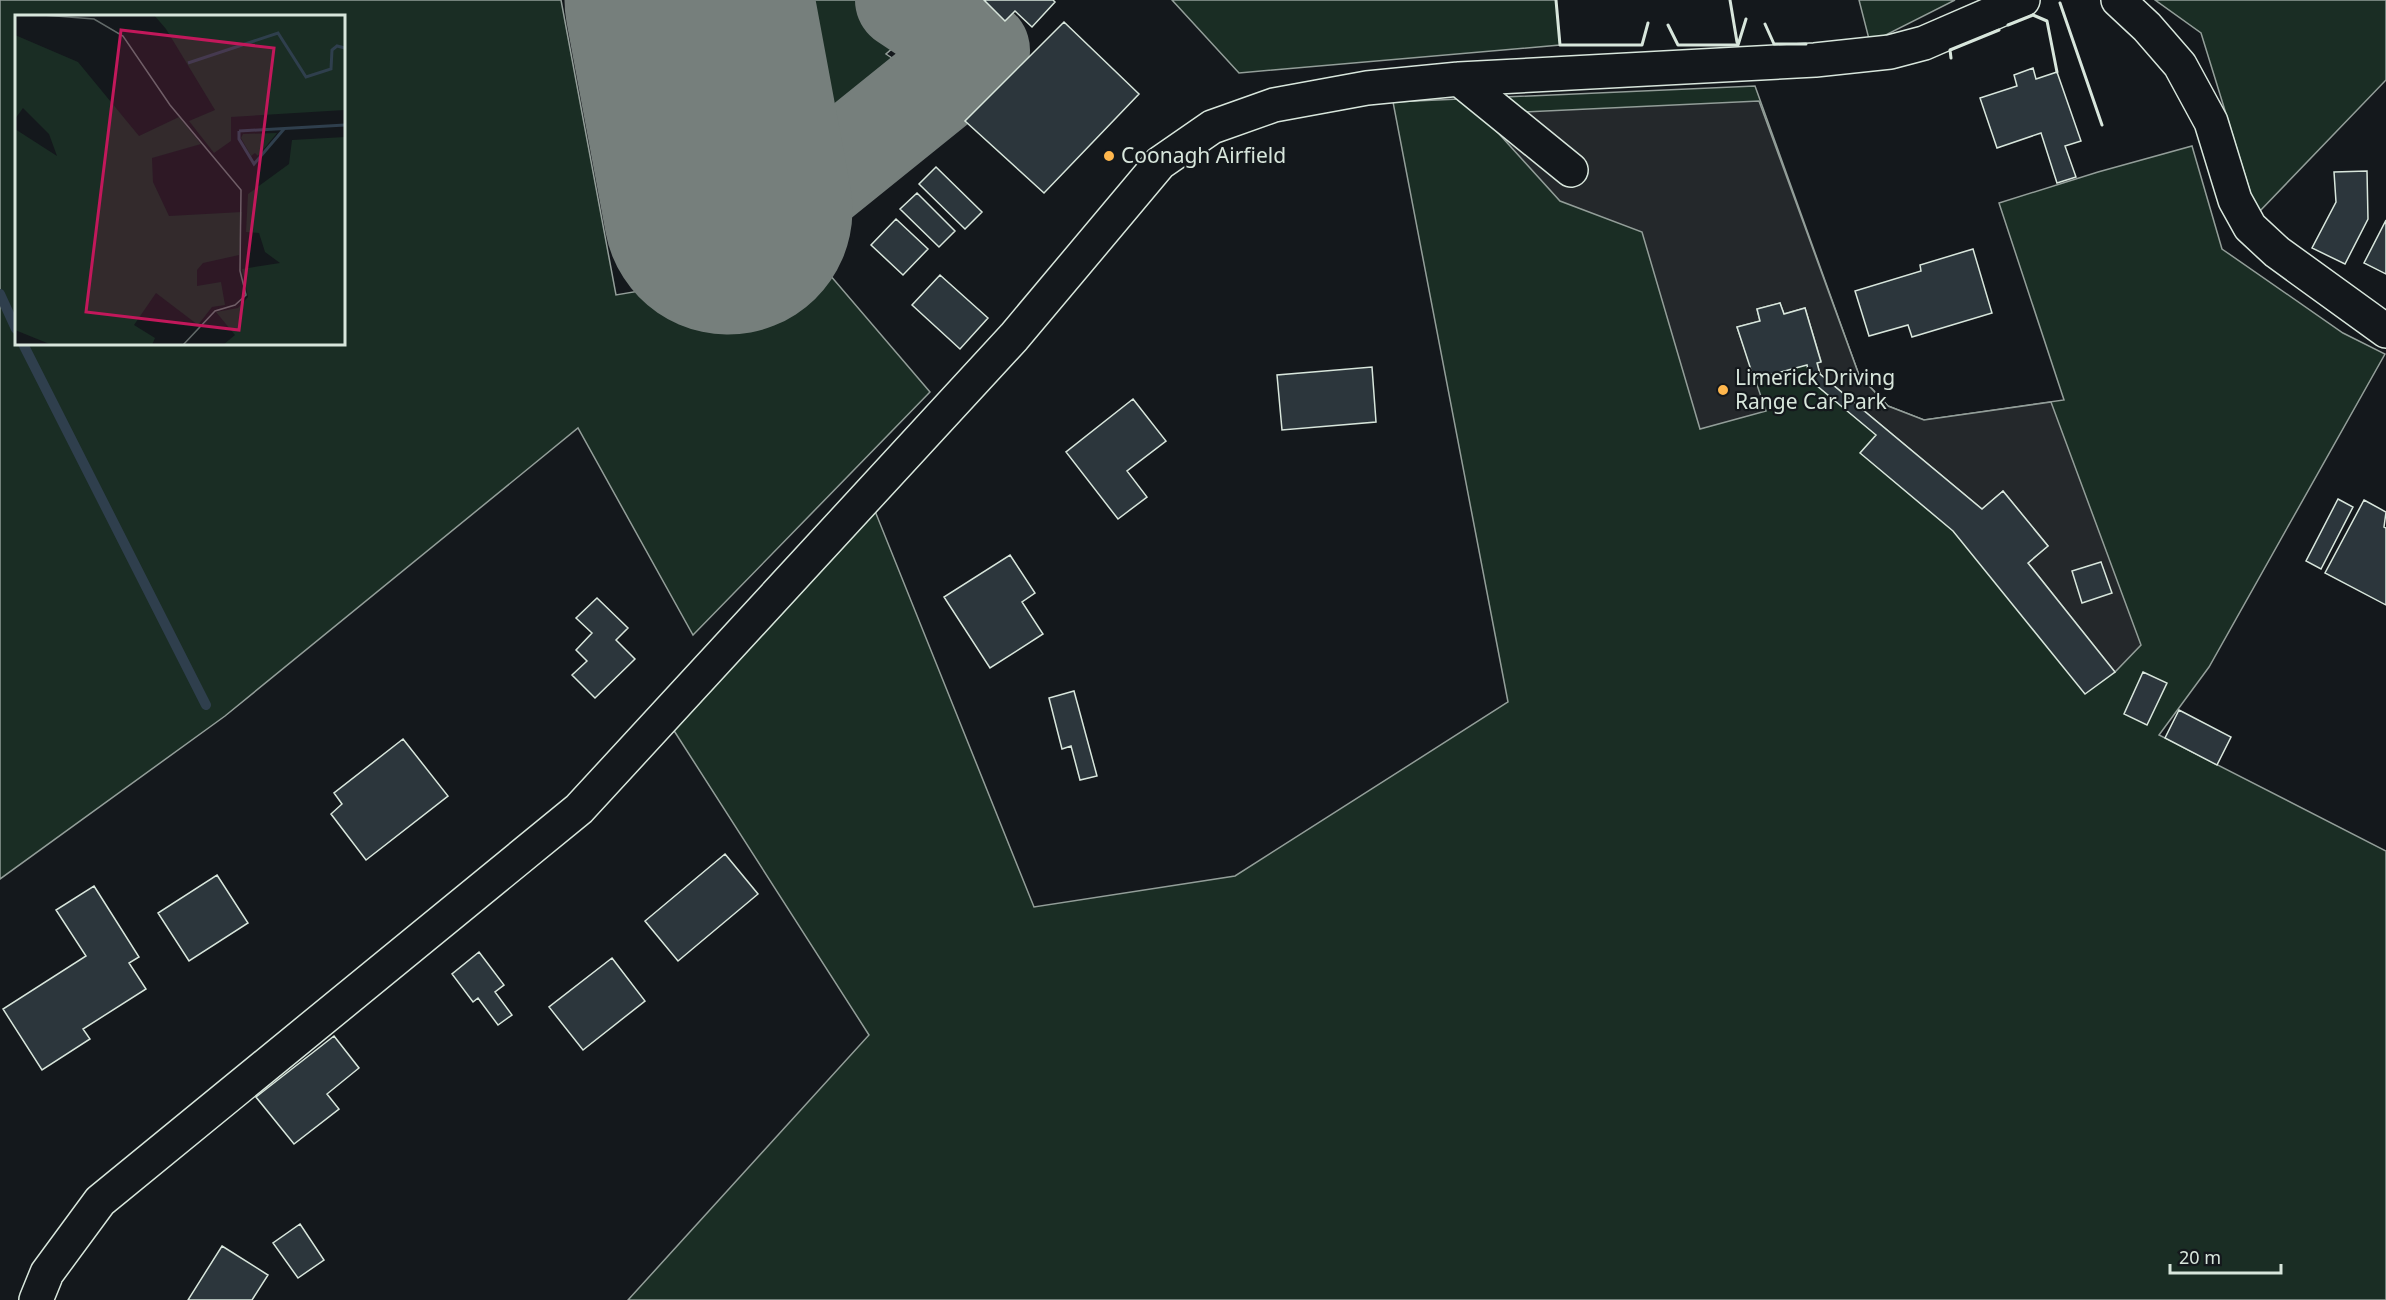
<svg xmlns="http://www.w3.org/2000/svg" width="2386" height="1300" font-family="'Noto Sans',sans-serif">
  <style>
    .green { fill: #1a2d24; stroke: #939e99; stroke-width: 1.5; fill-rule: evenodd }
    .parking { fill: #24282b; stroke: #939e99; stroke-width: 1.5 }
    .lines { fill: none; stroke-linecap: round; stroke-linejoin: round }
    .stream { stroke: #2f3f4d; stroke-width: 10 }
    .taxiway { stroke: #767f7c; stroke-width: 100 }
    .runway { stroke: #767f7c; stroke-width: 249 }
    .building { fill: #2c363c; stroke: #d8e6dc; stroke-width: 1.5 }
    .minor-casing { stroke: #d8e6dc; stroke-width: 36 }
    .minor { stroke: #14181c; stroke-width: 33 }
    .wall { stroke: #d8e6dc; stroke-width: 3 }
    .poi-dot { fill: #ffb74d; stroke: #14181c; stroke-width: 2 }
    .labels { text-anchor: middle; stroke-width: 4.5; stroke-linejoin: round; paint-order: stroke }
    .poi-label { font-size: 21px; fill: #d8e6dc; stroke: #14181c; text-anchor: start }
    .inset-river { fill: none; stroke: #2f3f4d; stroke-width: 3 }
    .inset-road { fill: none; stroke: #626a69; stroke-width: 1.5 }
    .view { fill: #c2185b; fill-opacity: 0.15; stroke: #c2185b; stroke-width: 3 }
    .inset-edge { fill: none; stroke: #d8e6dc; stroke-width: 3 }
  </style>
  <rect width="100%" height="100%" fill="#14181c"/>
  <path class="green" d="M 0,0 L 561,0 L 616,295 L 818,261 L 930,392 L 693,635 L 578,428 L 225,716 L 0,879 ZM 16,16 L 344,16 L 344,344 L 16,344 Z
    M 715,0 L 877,0 L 917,27 L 886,54 L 922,78 L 797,182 C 772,189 765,184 746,168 Z
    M 1172,0 L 1556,0 L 1560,45 L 1239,73 Z
    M 1859,0 L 1955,0 L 1870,43 Z
    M 2155,0 L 2386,0 L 2386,80 L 2257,214 L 2201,33 Z
    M 1755,86 L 1859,375 L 1888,406 L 1924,420 L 2064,400 L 1999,203 L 2098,172 L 2192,146 L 2222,249 L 2343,333 L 2385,354 L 2209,667 L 2159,735 L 2386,851 L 2386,1300 L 628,1300 L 869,1035 L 671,726 L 875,511 L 1034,907 L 1235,876 L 1508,702 L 1393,102 Z"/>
  <path class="parking" d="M 1759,101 L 1859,375 L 1888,406 L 1924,420 L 2051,402 L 2141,645 L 2115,672 L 2028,563 L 2048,546 L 2003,491 L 1982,509 L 1820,374 L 1817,363 L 1821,361 L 1805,308 L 1784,314 L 1780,303 L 1757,309 L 1760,321 L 1737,327 L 1766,411 L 1700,429 L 1642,232 L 1560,201 L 1481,114 Z"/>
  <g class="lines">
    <path class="stream" d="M 0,294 L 16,329
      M 23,344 L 206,705"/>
    <path class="taxiway" d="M 728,210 L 794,200 L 980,50 L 905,0"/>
    <path class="runway" d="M 689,0 L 728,210"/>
  </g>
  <path class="building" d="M 984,0 L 1053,0 L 1055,2 L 1032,27 L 1015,11 L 1005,21 Z
    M 1064,22 L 1139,94 L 1044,193 L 965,121 Z
    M 2033,68 L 2036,79 L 2057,72 L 2081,141 L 2065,146 L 2076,177 L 2057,183 L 2041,133 L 1997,148 L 1980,98 L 2017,86 L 2014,75 Z
    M 936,167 L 982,212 L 965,229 L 919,184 Z
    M 2367,171 L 2368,219 L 2345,264 L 2312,248 L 2336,202 L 2334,172 Z
    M 917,193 L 955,231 L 939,247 L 900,209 Z
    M 896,219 L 928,249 L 903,275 L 871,245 Z
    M 2386,220 L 2386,274 L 2364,263 Z
    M 1973,249 L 1992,313 L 1912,337 L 1908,325 L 1869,336 L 1855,291 L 1921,271 L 1920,265 Z
    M 940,275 L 988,318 L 960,349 L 912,305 Z
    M 1780,303 L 1784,314 L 1805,308 L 1821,362 L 1817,363 L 1820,374 L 1982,509 L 2003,491 L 2048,546 L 2028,563 L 2115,672 L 2085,694 L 1953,531 L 1860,453 L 1876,435 L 1810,380 L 1807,365 L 1754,379 L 1737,327 L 1760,321 L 1757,309 Z
    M 1372,367 L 1376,422 L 1282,430 L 1277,375 Z
    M 1133,399 L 1166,441 L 1127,471 L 1147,497 L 1118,519 L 1066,452 Z
    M 2338,499 L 2353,507 L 2321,569 L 2306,561 Z
    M 2364,500 L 2386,512 L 2384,527 L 2386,528 L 2386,605 L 2325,573 Z
    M 1010,555 L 1035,593 L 1022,602 L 1043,634 L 990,668 L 944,597 Z
    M 2101,562 L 2112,593 L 2082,603 L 2072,571 Z
    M 597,598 L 628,628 L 616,640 L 635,659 L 595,698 L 572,675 L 587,661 L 576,650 L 592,633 L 576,618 Z
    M 2143,672 L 2167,683 L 2147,725 L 2124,714 Z
    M 1074,691 L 1097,776 L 1080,780 L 1071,746 L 1062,749 L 1049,698 Z
    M 2179,710 L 2231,737 L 2217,765 L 2165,738 Z
    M 403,739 L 448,796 L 366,860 L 331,814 L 342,804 L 334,793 Z
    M 725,854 L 758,894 L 678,961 L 645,921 Z
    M 217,875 L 248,923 L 189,961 L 158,913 Z
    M 94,886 L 139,957 L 129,963 L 146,989 L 83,1029 L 90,1039 L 42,1070 L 3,1009 L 86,956 L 56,910 Z
    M 479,952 L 504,985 L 495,992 L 512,1015 L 498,1025 L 478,998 L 473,1002 L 452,974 Z
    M 612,958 L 645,1001 L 583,1050 L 549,1007 Z
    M 334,1036 L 359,1068 L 327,1094 L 339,1109 L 294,1144 L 256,1097 Z
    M 300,1224 L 324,1260 L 298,1278 L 273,1243 Z
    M 222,1246 L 268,1275 L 252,1300 L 188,1300 Z"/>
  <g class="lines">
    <defs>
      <path id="minor" d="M 2118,0 L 2147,27 L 2180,65 L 2211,122 L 2235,200 L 2250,227 L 2277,252 L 2386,331
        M 1459,79 L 1571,170
        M 36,1300 L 47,1273 L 100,1201 L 579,809 L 1014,337 L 1160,163 L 1212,127 L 1274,105 L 1367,88 L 1459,79 L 1815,60 L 1890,52 L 1924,43 L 2023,0"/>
    </defs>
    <use href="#minor" class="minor-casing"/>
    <use href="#minor" class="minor"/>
    <path class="wall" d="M 1556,0 L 1560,45 L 1642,45 L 1648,23
      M 1730,0 L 1737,42
      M 2060,3 L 2102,125
      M 1765,24 L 1774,44 L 1806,44
      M 1668,25 L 1678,45 L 1738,45 L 1746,19
      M 2008,25 L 2033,15 L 2047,21 L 2057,72
      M 1951,58 L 1950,50 L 1999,30"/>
  </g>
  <g class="poi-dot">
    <circle cx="1109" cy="156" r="6"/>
    <circle cx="1723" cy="390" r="6"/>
  </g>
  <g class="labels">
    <g class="poi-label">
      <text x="1121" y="163">Coonagh Airfield</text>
      <text x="1735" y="385">Limerick Driving<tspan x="1735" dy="24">Range Car Park</tspan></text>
    </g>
  </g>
  <g transform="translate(15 15)">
    <rect width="330" height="330" fill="#14181c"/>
    <path d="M 139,0 L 330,0 L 330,95 L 216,102 L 216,126 L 199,138 L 174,106 L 200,95 L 151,14 ZM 0,20 L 63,47 L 124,121 L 164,102 L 186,129 L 137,143 L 138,167 L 154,201 L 227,197 L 224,240 L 188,248 L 182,255 L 182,271 L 206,267 L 210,290 L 197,292 L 183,310 L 141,278 L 119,310 L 140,323 L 137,330 L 37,330 L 0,315 L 0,114 L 42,141 L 34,119 L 8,93 L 0,104 ZM 262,118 L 243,141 L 240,138 L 236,141 L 226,123 L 228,119 ZM 330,122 L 330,330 L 208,330 L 220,320 L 201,297 L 223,293 L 233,282 L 227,254 L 265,248 L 250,237 L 244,218 L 231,217 L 233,179 L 274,149 L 277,125 Z" fill="#1a2d24"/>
    <path class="inset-river" d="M 173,48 L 263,18 L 291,62 L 316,54 L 317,35 L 322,31 L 330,33M 224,116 L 224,124 L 239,149 L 269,114M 224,116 L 330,110"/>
    <path class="inset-road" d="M 28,0 L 79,4 L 108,21 L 155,90 L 226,175 L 225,256 L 231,280 L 220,290 L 200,296 L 168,330"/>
    <path class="view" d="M 106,15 L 259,33 L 224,315 L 71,297 Z"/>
    <rect width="330" height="330" class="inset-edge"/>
  </g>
  <path d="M2170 1264v9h111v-9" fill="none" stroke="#d8e6dc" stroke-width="3"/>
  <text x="2179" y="1264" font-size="18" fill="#d8e6dc" stroke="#14181c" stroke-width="4.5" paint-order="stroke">20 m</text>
</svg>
